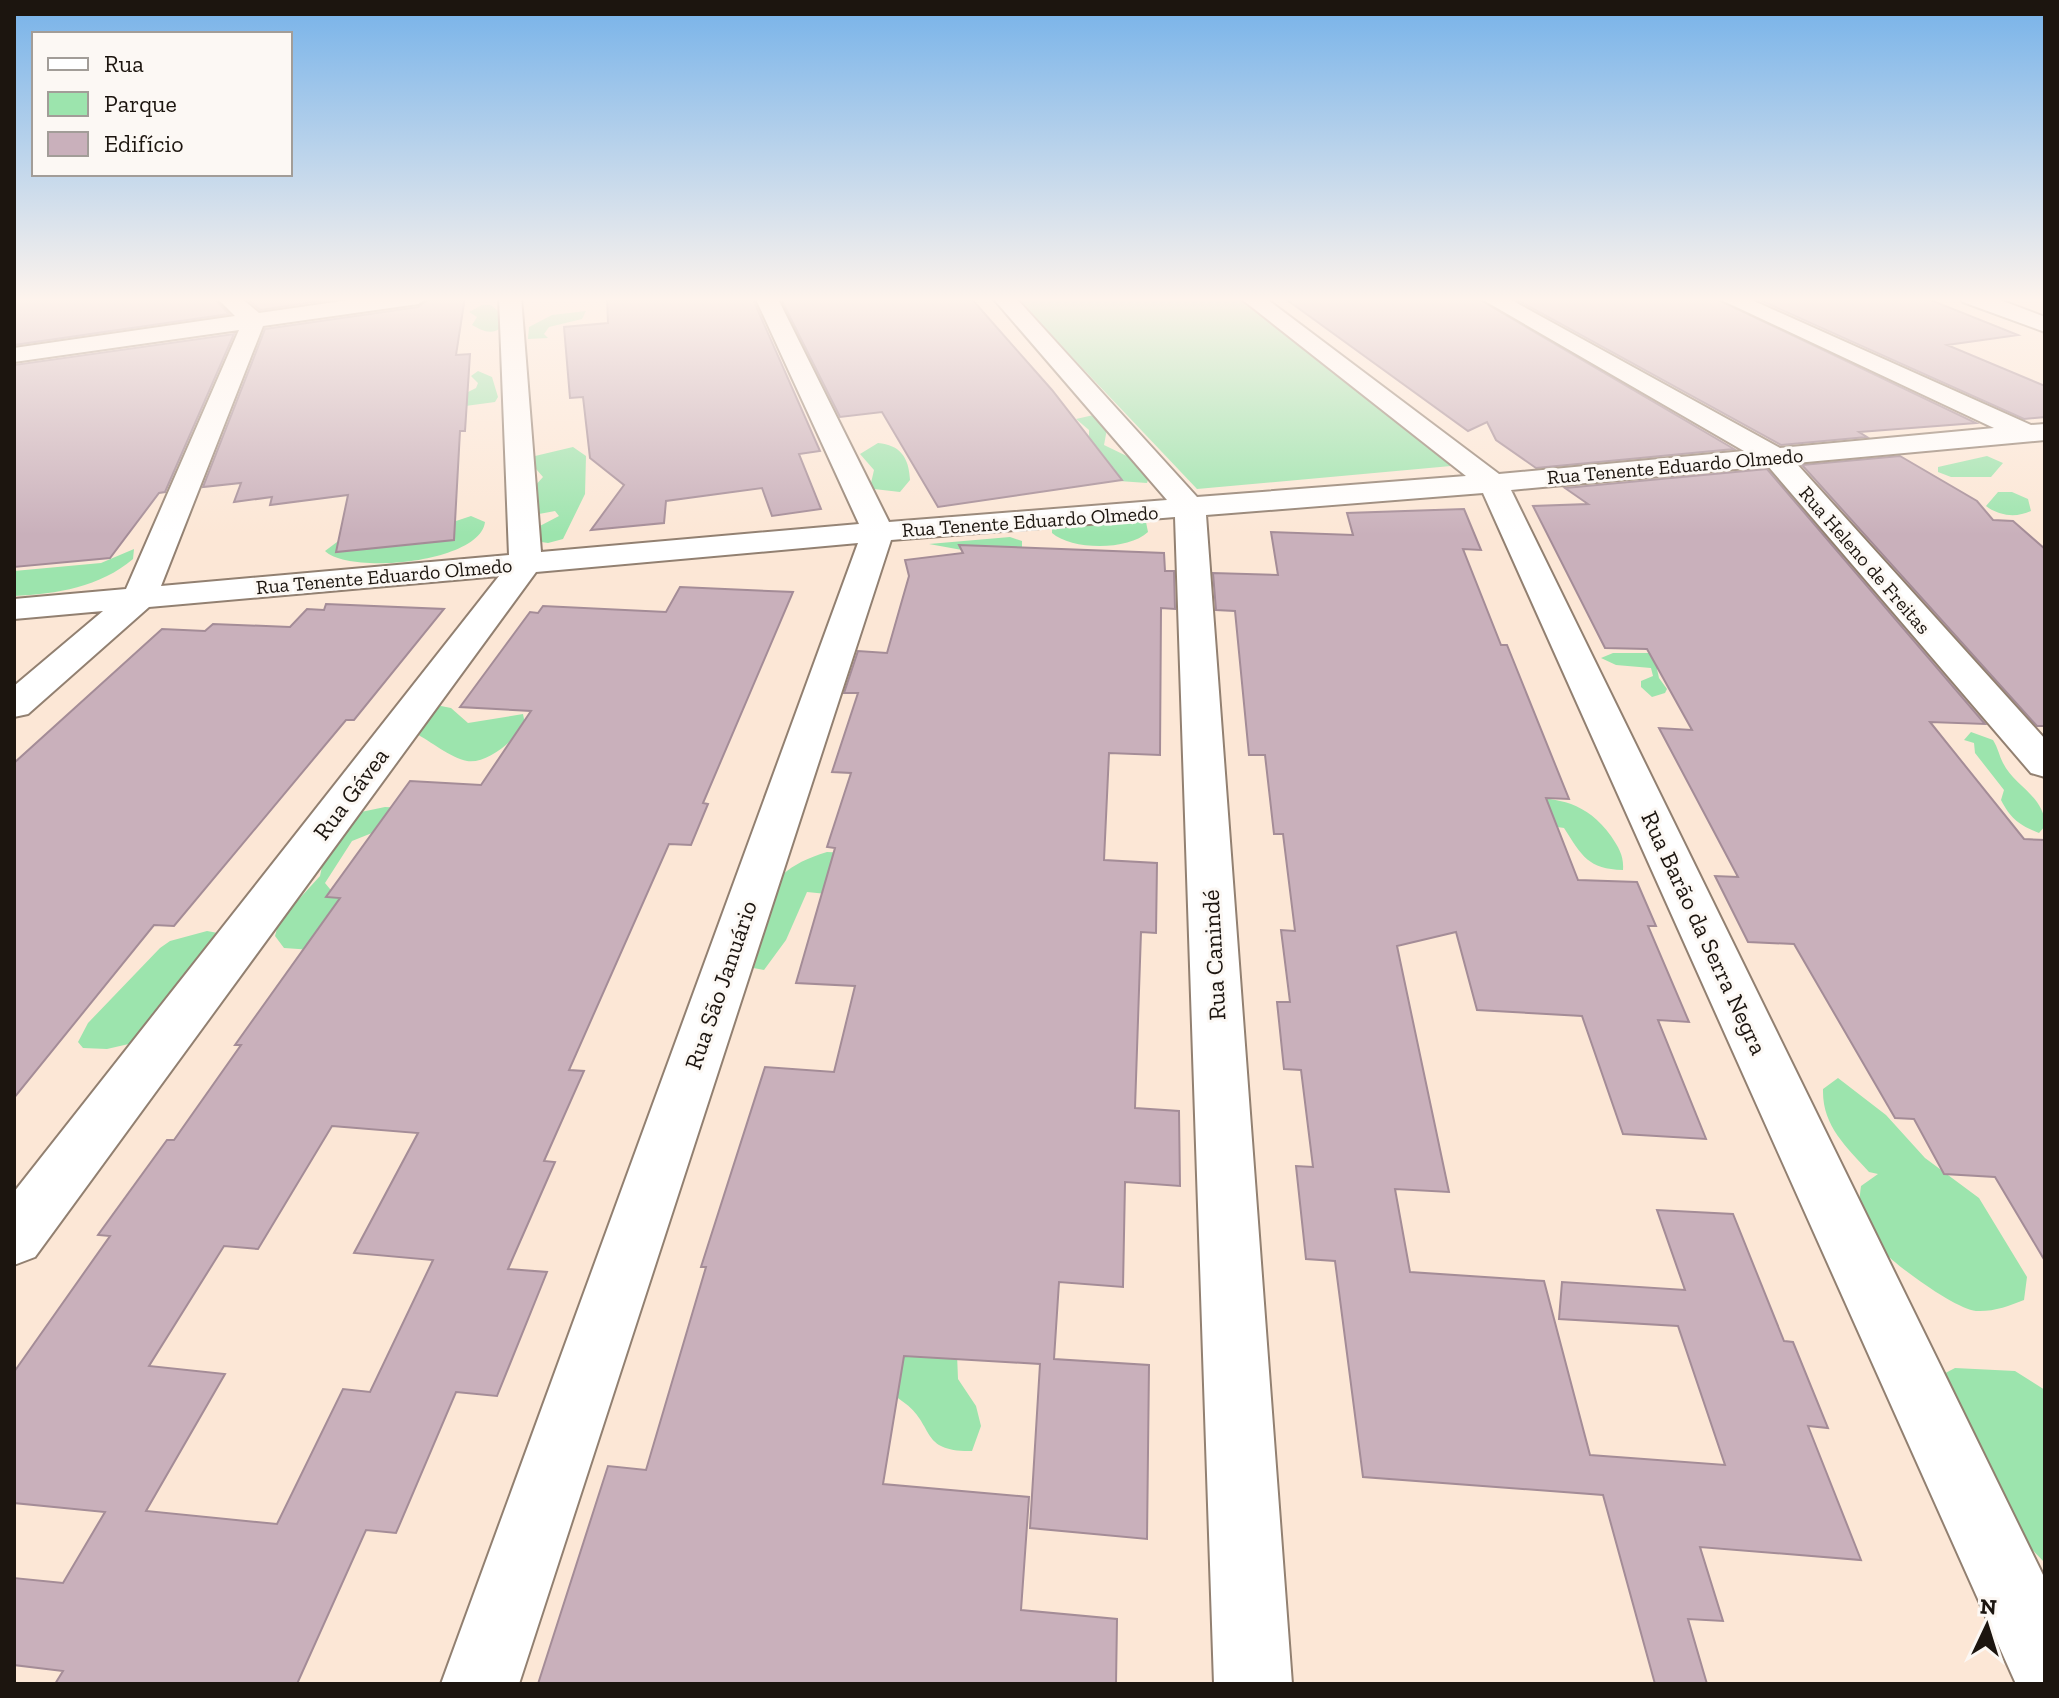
<svg xmlns="http://www.w3.org/2000/svg" width="2059" height="1698" font-family="'Zilla Slab',serif">
  <style>
    .green { fill: #9ce4ad }
    .building { fill: #c9b0bb; stroke: #a48c97; stroke-width: 2; fill-rule: evenodd }
    .lines { fill: none; stroke-linecap: round; stroke-linejoin: round }
    .minor-casing { stroke: #928071; stroke-width: 4 }
    .minor { fill: #fff; fill-rule: evenodd }
    .labels { text-anchor: middle; stroke-width: 6; stroke-linejoin: round; paint-order: stroke }
    .far-street-label { font-size: 20px; fill: #1c150f; stroke: #fcf8f4 }
    .street-label { font-size: 24px; fill: #1c150f; stroke: #fcf8f4 }
  </style>
  <rect width="100%" height="100%" fill="#fce7d6"/>
  <path class="green" d="M 1015,297 L 1240,297 L 1451,466 L 1197,489 Z
    M 482,305 L 491,305 L 503,315 L 503,326 C 492,336 483,331 472,325 L 477,317 L 469,312 Z
    M 586,311 L 582,319 L 549,327 L 544,334 L 548,338 L 528,339 L 529,327 L 552,315 Z
    M 478,371 L 492,377 L 498,397 L 495,402 L 458,407 L 458,397 L 476,388 L 478,383 L 471,376 Z
    M 1098,414 L 1107,429 L 1104,445 L 1135,460 L 1150,473 L 1147,483 L 1105,480 L 1089,442 L 1089,430 L 1076,419 Z
    M 878,443 C 900,445 909,457 910,480 L 900,492 L 874,489 L 871,483 L 874,470 L 860,454 Z
    M 573,447 L 586,456 L 585,494 L 563,539 L 548,543 L 535,541 L 536,528 L 559,516 L 555,511 L 539,514 L 527,511 L 525,497 L 543,477 L 530,462 L 535,456 Z
    M 1987,456 L 2003,463 L 1991,477 L 1951,477 L 1938,472 L 1938,467 Z
    M 1998,492 L 2012,492 L 2028,499 L 2031,511 C 2016,518 1999,516 1986,506 Z
    M 471,516 L 485,522 C 480,563 350,575 325,551 L 341,539 L 450,523 Z
    M 1131,519 L 1146,522 L 1148,532 C 1128,551 1071,550 1052,533 L 1052,529 L 1067,524 Z
    M 1010,537 L 1022,541 L 1022,550 L 973,552 L 929,544 Z
    M 134,549 L 133,559 C 100,587 57,594 14,596 L 14,571 L 101,563 Z
    M 1613,653 L 1657,653 L 1663,667 L 1657,669 L 1659,678 L 1667,689 L 1665,693 L 1652,697 L 1641,687 L 1641,681 L 1653,676 L 1651,668 L 1616,665 L 1601,658 Z
    M 436,705 L 451,708 L 468,723 L 523,714 L 525,724 C 514,740 488,764 467,761 C 451,758 430,741 415,733 Z
    M 1971,732 L 1993,740 C 1998,748 1999,755 2003,763 C 2015,787 2045,796 2045,826 L 2039,833 C 2019,825 2011,819 2001,800 L 2004,790 L 1975,753 L 1974,743 L 1964,740 Z
    M 1487,795 C 1539,800 1578,790 1611,836 C 1619,848 1624,856 1623,870 C 1588,869 1582,856 1564,828 L 1498,818 Z
    M 385,807 L 405,808 L 372,833 L 352,841 L 325,883 L 335,895 L 372,907 L 327,951 L 284,948 L 275,936 L 279,921 L 320,876 L 329,834 L 361,812 Z
    M 827,852 L 850,853 L 827,894 L 807,892 L 786,940 L 764,970 L 743,966 C 762,907 760,872 827,852 Z
    M 207,931 L 218,933 L 222,938 L 133,1043 L 107,1049 L 83,1048 L 78,1042 L 88,1023 L 160,948 L 170,941 Z
    M 1838,1078 L 1886,1115 L 1925,1158 L 1979,1198 L 2027,1277 L 2024,1300 C 2009,1306 1993,1312 1976,1311 C 1953,1309 1872,1250 1864,1229 C 1858,1214 1859,1201 1861,1186 L 1878,1174 L 1869,1172 C 1846,1146 1822,1126 1823,1089 Z
    M 957,1354 L 958,1379 L 976,1406 L 981,1426 L 972,1451 C 920,1452 935,1427 906,1404 C 881,1384 847,1372 818,1358 Z
    M 1955,1368 L 2015,1371 L 2045,1390 L 2045,1563 L 1990,1506 L 1934,1379 Z"/>
  <path class="building" d="M 14,297 L 213,297 L 229,314 L 14,345 Z
    M 245,297 L 348,297 L 260,310 Z
    M 432,297 L 465,297 L 456,355 L 470,354 L 465,431 L 460,431 L 454,540 L 336,552 L 348,495 L 270,505 L 272,497 L 234,502 L 241,483 L 203,487 L 265,329 L 418,307 Z
    M 607,297 L 752,297 L 820,451 L 799,454 L 821,509 L 772,516 L 762,488 L 666,501 L 664,523 L 591,530 L 624,485 L 590,458 L 583,397 L 570,398 L 564,327 L 608,323 Z
    M 780,297 L 970,297 L 1052,390 L 1122,480 L 938,507 L 882,412 L 840,417 Z
    M 1283,297 L 1475,297 L 1734,449 L 1536,468 L 1496,440 L 1487,422 L 1468,431 Z
    M 1512,297 L 1712,297 L 1976,423 L 1859,432 L 1867,437 L 1781,445 Z
    M 1753,297 L 1923,297 L 2018,335 L 1947,345 L 2045,386 L 2045,417 L 2024,419 Z
    M 234,334 L 165,492 L 159,493 L 110,558 L 14,567 L 14,365 Z
    M 1900,456 L 1977,501 L 1993,520 L 2013,521 L 2045,549 L 2045,726 L 2037,726 L 1802,465 Z
    M 1767,469 L 1985,724 L 1930,722 L 2024,839 L 2045,840 L 2045,1261 L 1995,1177 L 1944,1174 L 1914,1119 L 1895,1118 L 1794,944 L 1748,942 L 1715,876 L 1738,877 L 1659,728 L 1692,730 L 1647,649 L 1605,648 L 1533,506 L 1588,504 L 1565,488 Z
    M 1464,509 L 1481,550 L 1463,549 L 1501,645 L 1507,645 L 1569,799 L 1546,798 L 1578,880 L 1637,882 L 1656,926 L 1648,926 L 1689,1022 L 1658,1020 L 1706,1139 L 1623,1134 L 1582,1016 L 1477,1010 L 1456,932 L 1397,946 L 1449,1192 L 1395,1189 L 1410,1272 L 1544,1281 L 1590,1455 L 1725,1465 L 1678,1326 L 1559,1319 L 1562,1282 L 1685,1290 L 1657,1210 L 1733,1214 L 1784,1341 L 1793,1342 L 1828,1428 L 1808,1426 L 1861,1560 L 1700,1547 L 1723,1621 L 1688,1619 L 1707,1684 L 1655,1684 L 1603,1495 L 1363,1477 L 1335,1261 L 1306,1259 L 1296,1166 L 1313,1167 L 1301,1070 L 1284,1069 L 1277,1002 L 1290,1002 L 1281,930 L 1295,931 L 1283,834 L 1274,834 L 1265,755 L 1249,755 L 1235,611 L 1216,610 L 1213,573 L 1278,575 L 1271,532 L 1353,535 L 1347,513 Z
    M 959,545 L 1164,553 L 1165,571 L 1174,571 L 1175,609 L 1161,608 L 1160,755 L 1109,753 L 1104,860 L 1157,863 L 1156,933 L 1141,932 L 1135,1108 L 1179,1111 L 1180,1186 L 1125,1182 L 1123,1287 L 1059,1282 L 1054,1359 L 1149,1365 L 1147,1539 L 1030,1528 L 1040,1364 L 904,1356 L 883,1484 L 1029,1497 L 1021,1610 L 1117,1619 L 1116,1684 L 538,1684 L 608,1466 L 646,1470 L 706,1267 L 701,1267 L 765,1067 L 834,1072 L 855,986 L 796,983 L 835,848 L 827,847 L 851,773 L 832,772 L 858,693 L 844,693 L 858,651 L 887,653 L 909,576 L 905,560 L 963,553 Z
    M 680,587 L 793,592 L 703,803 L 708,804 L 691,845 L 669,844 L 569,1070 L 584,1071 L 544,1161 L 555,1162 L 508,1269 L 547,1272 L 497,1396 L 456,1392 L 396,1533 L 366,1530 L 297,1684 L 55,1684 L 63,1671 L 14,1665 L 14,1578 L 63,1583 L 105,1512 L 14,1503 L 14,1372 L 110,1236 L 98,1235 L 167,1140 L 174,1140 L 241,1045 L 235,1045 L 340,898 L 326,897 L 410,781 L 481,785 L 531,711 L 460,707 L 530,612 L 538,613 L 543,606 L 666,612 ZM 332,1126 L 418,1133 L 354,1253 L 433,1260 L 370,1392 L 343,1389 L 277,1524 L 146,1511 L 225,1374 L 149,1366 L 224,1246 L 258,1249 Z
    M 326,604 L 444,609 L 354,720 L 346,720 L 174,926 L 154,925 L 14,1098 L 14,763 L 162,629 L 205,631 L 213,624 L 290,627 L 307,609 L 324,610 Z"/>
  <g class="lines">
    <defs>
      <path id="minor" d="M 216,297 L 240,297 L 259,313 L 370,297 L 429,297 L 418,304 L 263,326 L 161,586 L 509,555 L 499,297 L 521,297 L 541,552 L 859,524 L 755,297 L 777,297 L 889,522 L 1167,500 L 992,297 L 1015,297 L 1197,497 L 1466,476 L 1239,297 L 1264,297 L 1499,474 L 1744,451 L 1478,297 L 1506,297 L 1780,448 L 1994,428 L 1715,297 L 1745,297 L 2031,425 L 2045,424 L 2045,440 L 1796,463 L 2045,739 L 2045,777 L 2031,773 L 1768,466 L 1511,490 L 2045,1579 L 2045,1684 L 2016,1684 L 1483,493 L 1206,515 L 1292,1684 L 1214,1684 L 1175,517 L 891,540 L 519,1684 L 441,1684 L 858,543 L 536,572 L 35,1257 L 14,1265 L 14,1192 L 499,576 L 149,607 L 28,714 L 14,717 L 14,686 L 103,611 L 14,619 L 14,599 L 126,589 L 239,330 L 14,362 L 14,348 L 235,316 Z
        M 1960,297 L 1992,297 L 2045,317 L 2045,332 L 1963,302 Z"/>
    </defs>
    <use href="#minor" class="minor-casing"/>
    <use href="#minor" class="minor"/>
  </g>
  <linearGradient id="sky" x2="0" y2="1"><stop stop-color="#76b2e9"/><stop offset="0.56" stop-color="#fef4ed"/><stop offset="1" stop-color="#fef4ed" stop-opacity="0"/></linearGradient>
  <rect width="2059" height="535" fill="url(#sky)"/>
  <g class="labels">
    <g class="far-street-label">
      <text transform="translate(1675 466) rotate(-5)" y="7">Rua Tenente Eduardo Olmedo</text>
      <text transform="translate(1030 521) rotate(-4)" y="7">Rua Tenente Eduardo Olmedo</text>
      <text transform="translate(1865 560) rotate(49)" y="7">Rua Heleno de Freitas</text>
      <text transform="translate(384 576) rotate(-5)" y="7">Rua Tenente Eduardo Olmedo</text>
    </g>
    <g class="street-label">
      <text transform="translate(351 794) rotate(-53)" y="8">Rua Gávea</text>
      <text transform="translate(1704 933) rotate(65)" y="8">Rua Barão da Serra Negra</text>
      <text transform="translate(1214 955) rotate(-93)" y="8">Rua Canindé</text>
      <text transform="translate(721 985) rotate(-71)" y="8">Rua São Januário</text>
    </g>
  </g>
  <rect width="2059" height="1698" fill="none" stroke="#1c150f" stroke-width="32"/>
  <rect x="32" y="32" width="260" height="144" fill="#fcf8f4" stroke="#a29d98" stroke-width="2"/>
  <rect x="48" y="58" width="40" height="12" fill="#ffffff" stroke="#a29d98" stroke-width="2"/>
  <text x="104" y="72" font-size="24" fill="#1c150f">Rua</text>
  <rect x="48" y="92" width="40" height="24" fill="#9ce4ad" stroke="#a29d98" stroke-width="2"/>
  <text x="104" y="112" font-size="24" fill="#1c150f">Parque</text>
  <rect x="48" y="132" width="40" height="24" fill="#c9b0bb" stroke="#a29d98" stroke-width="2"/>
  <text x="104" y="152" font-size="24" fill="#1c150f">Edifício</text>
  <g transform="translate(1987 1626) rotate(4)" stroke="#fcf8f4" stroke-width="6" paint-order="stroke">
  <path d="M0-6L14 30L0 20L-14 30Z" fill="#1c150f"/>
  <text y="-12" font-size="22" font-weight="bold" text-anchor="middle" fill="#1c150f">N</text>
  </g>
</svg>
